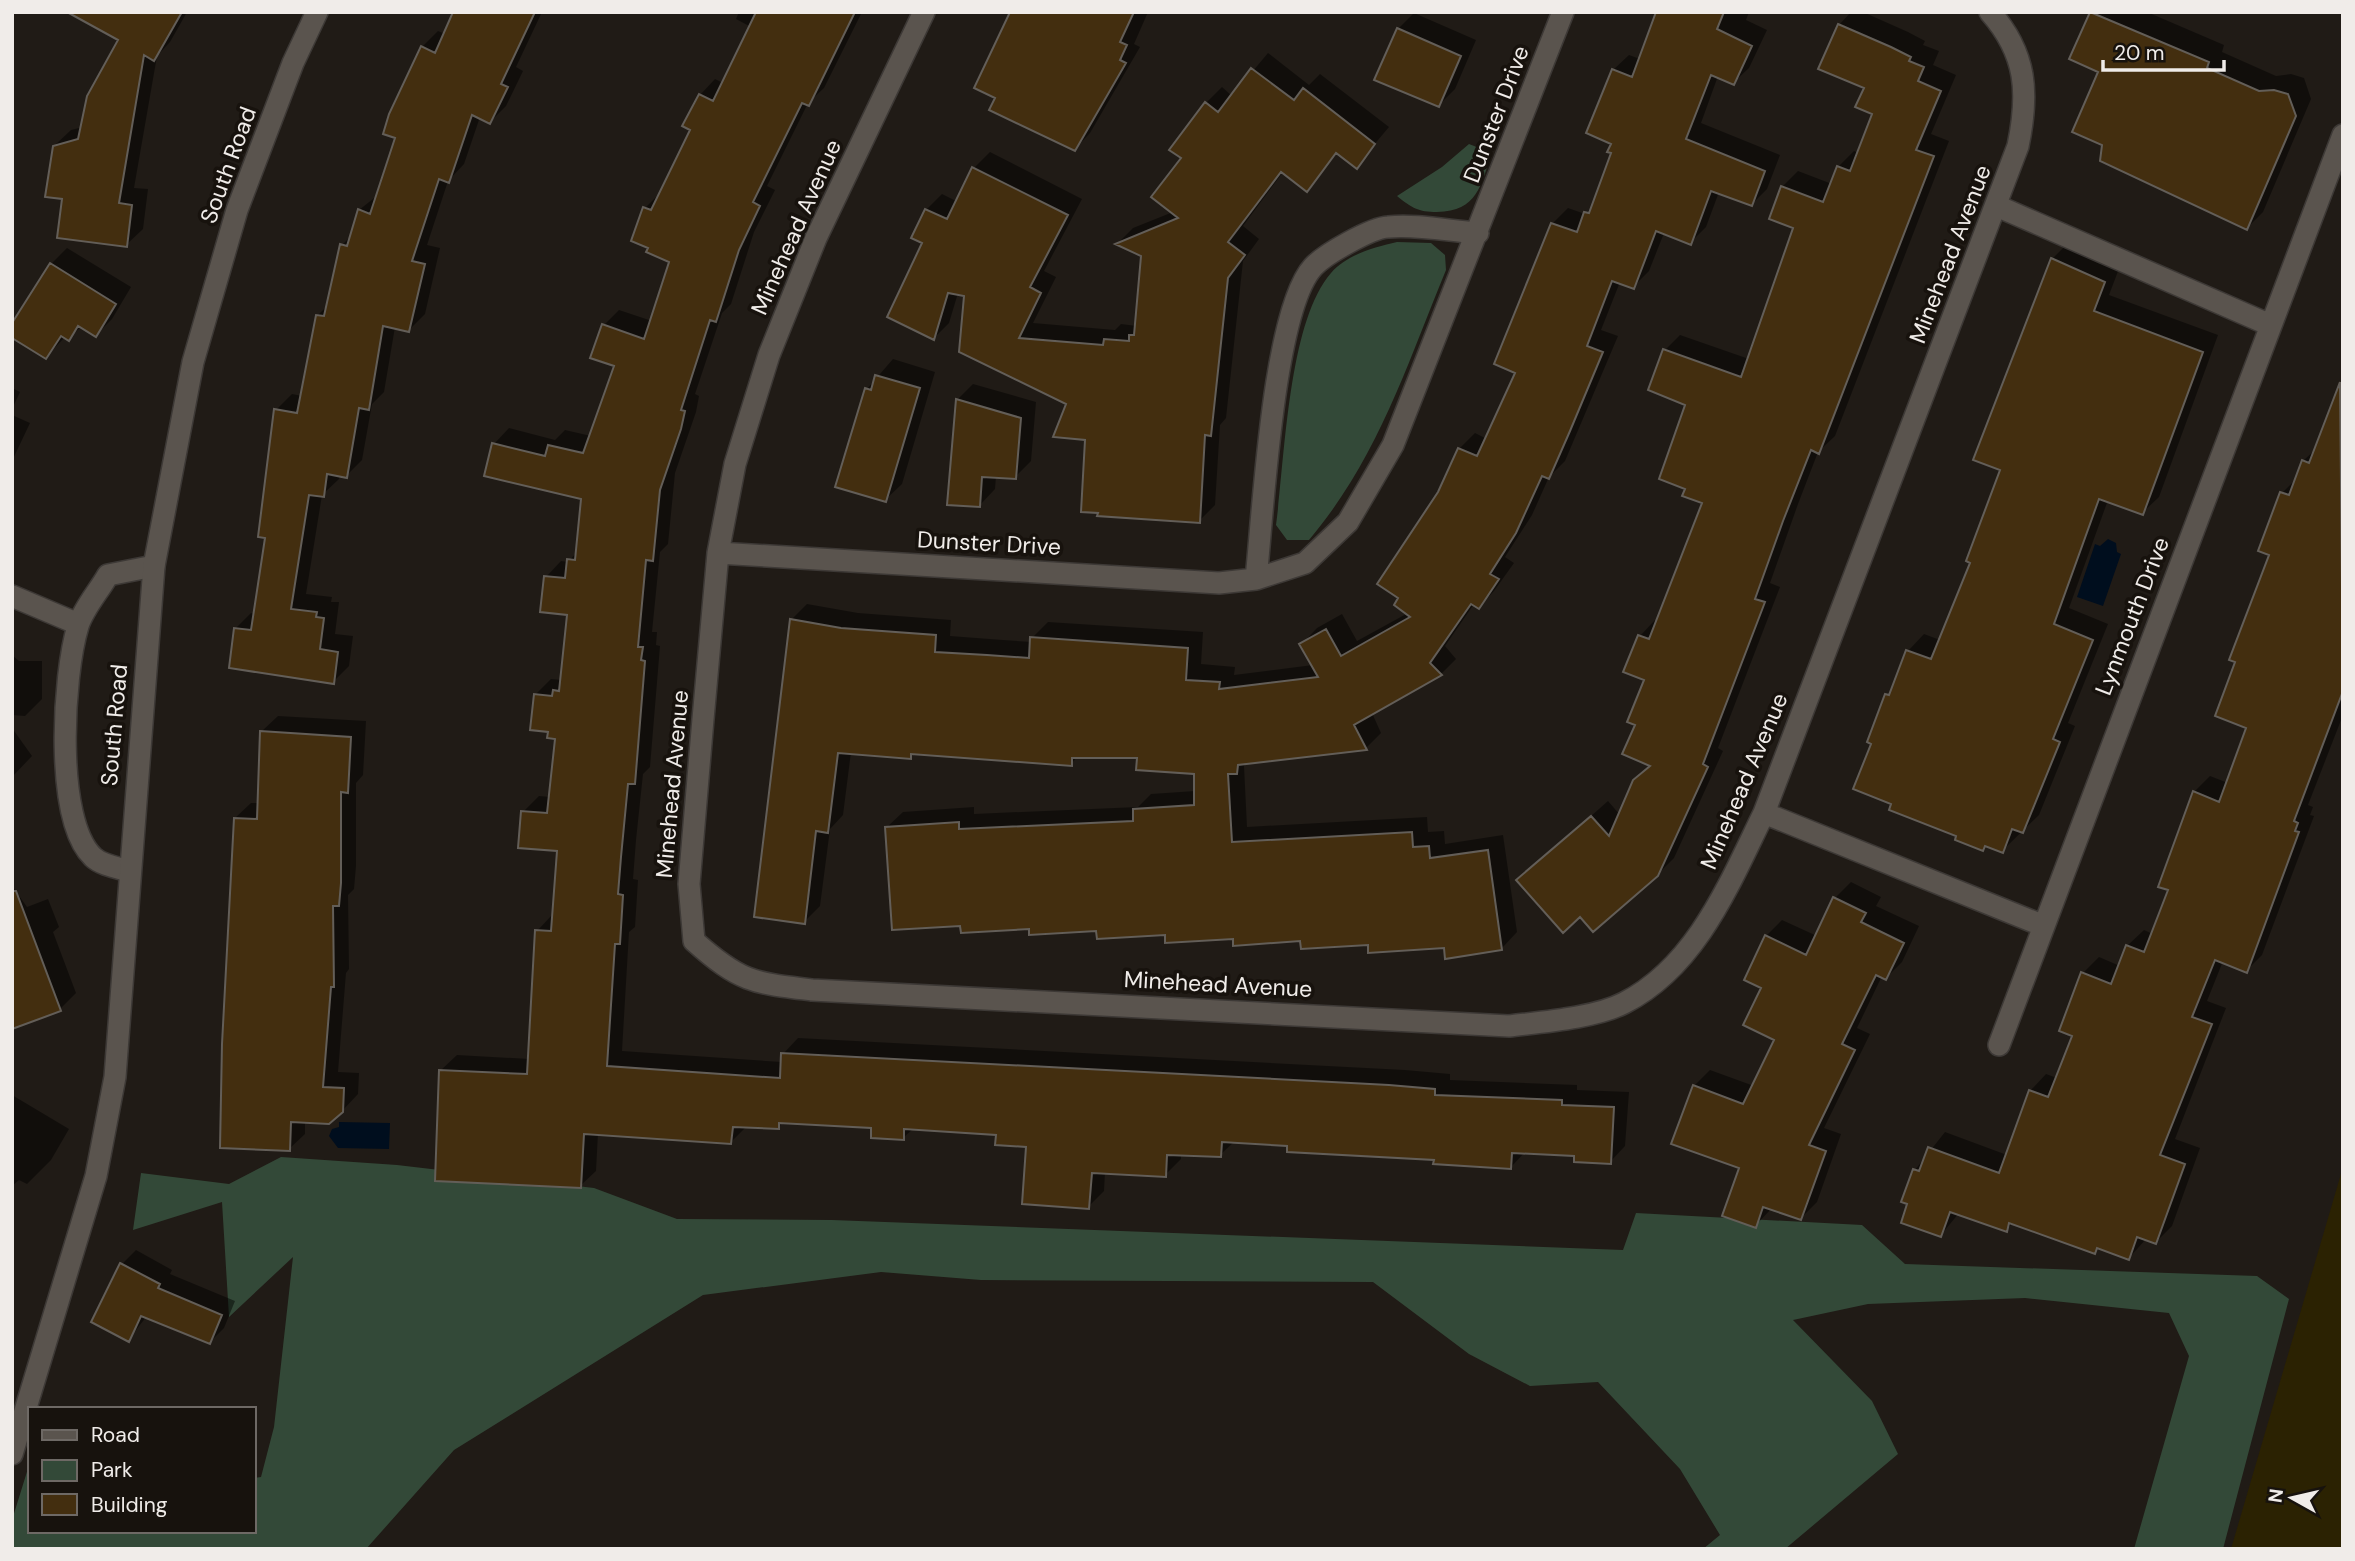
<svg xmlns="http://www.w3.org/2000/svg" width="2355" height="1561" font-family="'DM Sans',sans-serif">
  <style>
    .green { fill: #334938 }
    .sand { fill: #2b2202 }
    .water { fill: #000e1e }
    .shadow { fill: #0007 }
    .building { fill: #432e0f; stroke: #635e58; stroke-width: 2 }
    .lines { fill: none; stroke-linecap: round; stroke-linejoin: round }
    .minor-casing { stroke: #3d3936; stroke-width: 24 }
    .secondary-casing { stroke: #3d3936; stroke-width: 24 }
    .minor { stroke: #5a544e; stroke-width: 21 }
    .secondary { stroke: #5a544e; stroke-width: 21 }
    .labels { text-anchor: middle; stroke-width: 7; stroke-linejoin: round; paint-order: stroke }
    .street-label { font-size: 23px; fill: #f0ece9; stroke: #17120d }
  </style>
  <rect width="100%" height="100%" fill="#201b16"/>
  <path class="green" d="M 1469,144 L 1492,153 C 1480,186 1478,211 1437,212 C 1418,212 1412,208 1397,196 L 1442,167 Z
    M 1397,242 L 1431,243 L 1445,255 L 1446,270 C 1406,367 1378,458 1309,540 L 1287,540 L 1276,525 C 1285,459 1288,322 1331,273 C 1346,255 1375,247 1397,242 Z
    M 281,1157 L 397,1165 L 594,1188 L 677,1219 L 832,1220 L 1623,1250 L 1636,1213 L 1862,1225 L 1905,1264 L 2257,1276 L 2289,1299 L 2223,1549 L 2134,1549 L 2189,1356 L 2169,1313 L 2025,1298 L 1868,1304 L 1793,1320 L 1872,1401 L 1898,1454 L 1785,1549 L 1703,1549 L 1720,1535 L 1680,1469 L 1598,1382 L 1530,1386 L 1469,1354 L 1373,1282 L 981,1280 L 881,1272 L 703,1295 L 454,1450 L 366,1549 L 12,1549 L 12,1520 L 30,1462 L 30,1531 L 254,1531 L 254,1478 L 261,1477 L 274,1427 L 293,1257 L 229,1317 L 222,1202 L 133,1230 L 141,1173 L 229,1184 Z"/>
  <path class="sand" d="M 2343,1167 L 2343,1549 L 2231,1549 Z"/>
  <path class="water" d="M 2108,539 L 2116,543 L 2117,552 L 2121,554 L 2103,606 L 2077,597 L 2095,544 L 2100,546 Z
    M 339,1122 L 390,1123 L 389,1149 L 338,1148 L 329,1136 L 332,1129 L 339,1127 Z"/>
  <path class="shadow" d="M 111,12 L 187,12 L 170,42 L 157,56 L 134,188 L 148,189 L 143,229 L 126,245 L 64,198 L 54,146 L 71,130 L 83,127 L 120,39 Z
    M 455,12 L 542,12 L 516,67 L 523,71 L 506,106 L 490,122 L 480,117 L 464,164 L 448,181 L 427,245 L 440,248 L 425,314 L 409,330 L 395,327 L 384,392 L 372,404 L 362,460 L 346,476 L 340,475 L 339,479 L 322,495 L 306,594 L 332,597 L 331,602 L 339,602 L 335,634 L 353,636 L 349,666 L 333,682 L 235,629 L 251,613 L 255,614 L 267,537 L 276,410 L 292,394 L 302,396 L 317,316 L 328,305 L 342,245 L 352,235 L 359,210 L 378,195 L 422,47 L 438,31 L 445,34 Z
    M 739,12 L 862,12 L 824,88 L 808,103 L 767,186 L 775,190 L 754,232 L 731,304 L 722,313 L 695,394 L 699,396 L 696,412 L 675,473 L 668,544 L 660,552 L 652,632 L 657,632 L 656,645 L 660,646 L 650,767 L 643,774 L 636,840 L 633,879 L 638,880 L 635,927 L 629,932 L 622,1051 L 782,1062 L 783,1054 L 798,1038 L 1405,1070 L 1450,1074 L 1450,1080 L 1577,1085 L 1577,1090 L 1629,1092 L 1625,1146 L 1610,1162 L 1576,1154 L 1525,1152 L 1511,1167 L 1235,1141 L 1220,1155 L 1181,1154 L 1181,1159 L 1165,1175 L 1105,1172 L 1104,1191 L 1088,1207 L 1028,1146 L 998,1133 L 914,1128 L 903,1138 L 873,1126 L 784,1121 L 779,1127 L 747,1126 L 731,1142 L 598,1133 L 596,1171 L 580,1186 L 441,1070 L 457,1055 L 530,1059 L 537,931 L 552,915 L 559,849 L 523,812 L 539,796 L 550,797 L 557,737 L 550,731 L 535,695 L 551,679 L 562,680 L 569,613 L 546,577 L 561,561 L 568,562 L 577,552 L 583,497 L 494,444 L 509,428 L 555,440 L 565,430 L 591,436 L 616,365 L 604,325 L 619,310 L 652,321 L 672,261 L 650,247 L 645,208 L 660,193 L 692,129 L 700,95 L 715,79 L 723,83 L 751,27 L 736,19 Z
    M 1012,12 L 1148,12 L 1134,44 L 1140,47 L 1090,133 L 1075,149 L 997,97 Z
    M 1658,12 L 1749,12 L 1746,20 L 1767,30 L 1749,68 L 1733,83 L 1718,76 L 1701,123 L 1780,155 L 1767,189 L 1752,204 L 1719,192 L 1706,227 L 1690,243 L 1664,233 L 1649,271 L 1633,287 L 1620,282 L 1601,330 L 1618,336 L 1565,461 L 1549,477 L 1532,515 L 1505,557 L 1514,563 L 1494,591 L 1479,607 L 1474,604 L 1445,646 L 1456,659 L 1441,674 L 1372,713 L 1381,733 L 1366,748 L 1247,762 L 1244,766 L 1247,827 L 1427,817 L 1428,832 L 1444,831 L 1445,844 L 1503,835 L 1517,932 L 1502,948 L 962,924 L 887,827 L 903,812 L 974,807 L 974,814 L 1138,807 L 1151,794 L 1195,791 L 1195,773 L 1139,757 L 1078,756 L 1071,764 L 915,753 L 910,758 L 851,752 L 843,815 L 830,829 L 820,906 L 804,922 L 791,620 L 807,604 L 858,613 L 951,620 L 950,636 L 1003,640 L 1032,642 L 1032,638 L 1048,622 L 1203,632 L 1201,664 L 1235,667 L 1234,675 L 1313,665 L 1302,644 L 1317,628 L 1342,614 L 1357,641 L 1408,613 L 1439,493 L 1459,449 L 1475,433 L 1487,439 L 1518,372 L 1552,224 L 1568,208 L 1585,214 L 1595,204 L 1613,152 L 1613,70 L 1629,55 L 1640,59 Z
    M 1851,12 L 1863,12 L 1908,32 L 1925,41 L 1923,45 L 1939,51 L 1933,65 L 1956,75 L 1931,134 L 1949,141 L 1835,436 L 1818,452 L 1798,504 L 1770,583 L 1780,587 L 1718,748 L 1723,751 L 1674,858 L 1657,875 L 1581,915 L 1519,880 L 1608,801 L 1620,815 L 1651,765 L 1637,724 L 1646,679 L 1640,636 L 1655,620 L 1658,621 L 1704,502 L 1687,488 L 1687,403 L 1665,350 L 1680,335 L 1749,359 L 1795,227 L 1782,187 L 1798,171 L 1832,184 L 1838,167 L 1854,151 L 1859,153 L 1874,113 L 1839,25 Z
    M 2091,12 L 2147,12 L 2224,45 L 2222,52 L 2276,76 L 2291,74 L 2304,78 L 2311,99 L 2263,212 L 2247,228 L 2104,144 L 2100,71 L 2071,59 Z
    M 1414,13 L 1476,40 L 1455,89 L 1439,105 L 1398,29 Z
    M 1268,53 L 1309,85 L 1320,74 L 1389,127 L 1356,166 L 1338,152 L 1307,190 L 1283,172 L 1243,226 L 1259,239 L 1243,261 L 1226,418 L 1220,425 L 1215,505 L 1199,521 L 1087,438 L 1068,404 L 966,295 L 958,293 L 949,323 L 934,338 L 924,242 L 926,210 L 942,194 L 958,202 L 974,168 L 990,152 L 1082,199 L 1044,271 L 1056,277 L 1033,323 L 1115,330 L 1121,324 L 1137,326 L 1142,255 L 1118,243 L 1133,228 L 1173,212 L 1183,158 L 1206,103 L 1222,87 L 1232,96 Z
    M 2068,243 L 2120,266 L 2109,295 L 2218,335 L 2159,497 L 2142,513 L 2108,500 L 2069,608 L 2108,624 L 2068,723 L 2075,726 L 2039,815 L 2002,851 L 1987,845 L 1983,849 L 1958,835 L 1873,743 L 1887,695 L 1894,688 L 1908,651 L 1924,634 L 1940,640 L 1972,562 L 2002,469 L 2052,259 Z
    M 67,248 L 131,287 L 112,319 L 96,335 L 82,326 L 68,339 L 65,337 L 46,357 L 51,264 Z
    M 893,359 L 935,372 L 902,484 L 885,500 L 867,389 Z
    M 973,384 L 1036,402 L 1031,461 L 1015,477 L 996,476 L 995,489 L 979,506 L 957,400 Z
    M 12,388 L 20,392 L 12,409 Z
    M 2343,407 L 2343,715 L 2308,805 L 2313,807 L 2310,815 L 2314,816 L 2262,955 L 2246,971 L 2223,961 L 2207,1001 L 2226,1008 L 2175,1139 L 2200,1148 L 2172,1226 L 2156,1242 L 2146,1239 L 2129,1258 L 2099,1247 L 2094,1252 L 2013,1223 L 2006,1230 L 1959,1213 L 1941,1235 L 1909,1203 L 1915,1170 L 1945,1132 L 2007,1155 L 2030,1091 L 2046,1074 L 2057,1078 L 2074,1035 L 2083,973 L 2099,957 L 2120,966 L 2127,946 L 2144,930 L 2153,934 L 2170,889 L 2194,792 L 2210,776 L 2228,783 L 2249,727 L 2282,493 L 2297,478 L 2303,461 L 2317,448 L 2326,422 Z
    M 12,415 L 30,423 L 12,461 Z
    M 12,655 L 19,661 L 42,661 L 42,699 L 25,716 L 12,715 Z
    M 278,716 L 366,721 L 363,775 L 356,783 L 356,866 L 354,889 L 348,895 L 349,969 L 346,973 L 338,1072 L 359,1073 L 358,1094 L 342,1111 L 305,1121 L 305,1134 L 289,1149 L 235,818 L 251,803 L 259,803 L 262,731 Z
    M 12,728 L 32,756 L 12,777 Z
    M 1851,882 L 1881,897 L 1876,906 L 1919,926 L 1902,962 L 1886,978 L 1882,976 L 1857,1028 L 1870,1034 L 1824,1128 L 1841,1134 L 1817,1202 L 1801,1218 L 1772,1208 L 1755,1226 L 1742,1167 L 1694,1086 L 1710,1070 L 1754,1086 L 1776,1039 L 1763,987 L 1766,936 L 1782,920 L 1817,936 L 1835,898 Z
    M 12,886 L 27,907 L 48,899 L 59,927 L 53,932 L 76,993 L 60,1009 L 12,1016 Z
    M 12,1095 L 69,1129 L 51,1160 L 27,1184 L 19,1180 L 12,1186 Z
    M 136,1250 L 172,1270 L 170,1274 L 235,1301 L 224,1328 L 210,1342 L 147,1316 L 128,1340 L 122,1264 Z"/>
  <path class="building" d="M 67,12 L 182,12 L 154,61 L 144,55 L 119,203 L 132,205 L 127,247 L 57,238 L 62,199 L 45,197 L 53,146 L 78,139 L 87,96 L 118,40 Z
    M 453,12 L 535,12 L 501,84 L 508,87 L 490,124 L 472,115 L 449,183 L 439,179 L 412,261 L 425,264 L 409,332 L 383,326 L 369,410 L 359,408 L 347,478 L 327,474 L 324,497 L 309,495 L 291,609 L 317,612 L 316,617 L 324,618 L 320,649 L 338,652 L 334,684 L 229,668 L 234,628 L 251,630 L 265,538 L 258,537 L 274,409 L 297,413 L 316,315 L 324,316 L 340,244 L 347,246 L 358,209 L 370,214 L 395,138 L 383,134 L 389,114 L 421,46 L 435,53 Z
    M 756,12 L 855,12 L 809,106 L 802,103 L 753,202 L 760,206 L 739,250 L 716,322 L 710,320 L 681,410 L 685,411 L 681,429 L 660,490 L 653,561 L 646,560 L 638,647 L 643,647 L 641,660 L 645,661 L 635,784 L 628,784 L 621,857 L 618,894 L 623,895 L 620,944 L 615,944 L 607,1066 L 780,1078 L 781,1053 L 1389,1085 L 1435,1089 L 1435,1095 L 1562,1100 L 1562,1105 L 1614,1107 L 1611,1164 L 1574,1162 L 1574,1156 L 1512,1153 L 1511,1169 L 1433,1164 L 1434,1160 L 1287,1152 L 1287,1146 L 1222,1142 L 1221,1157 L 1167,1155 L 1166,1177 L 1092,1173 L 1089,1209 L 1022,1204 L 1026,1147 L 995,1145 L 996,1135 L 904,1129 L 904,1140 L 871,1138 L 871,1128 L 779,1123 L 779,1129 L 733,1127 L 731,1144 L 584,1134 L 581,1188 L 435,1181 L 439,1070 L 527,1074 L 535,930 L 551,931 L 557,851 L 518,848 L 521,811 L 547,813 L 555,739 L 547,738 L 548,732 L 530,730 L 534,694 L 552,696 L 553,690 L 559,691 L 567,615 L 540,612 L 544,576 L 565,578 L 567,559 L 575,560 L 581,499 L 484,476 L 492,443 L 545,456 L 548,445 L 583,453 L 614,366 L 590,358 L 602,324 L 644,339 L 669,262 L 646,252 L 648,248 L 631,241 L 643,207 L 651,210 L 690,130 L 682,126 L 699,94 L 713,101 Z
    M 1010,12 L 1134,12 L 1120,42 L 1127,45 L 1120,60 L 1126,63 L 1075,151 L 989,110 L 995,98 L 974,88 Z
    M 1656,12 L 1724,12 L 1717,29 L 1752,46 L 1734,85 L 1711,75 L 1686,139 L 1765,171 L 1752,206 L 1711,191 L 1691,245 L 1656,231 L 1634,289 L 1612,281 L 1587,346 L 1603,352 L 1570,431 L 1549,479 L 1542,476 L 1516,533 L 1490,574 L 1499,579 L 1479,609 L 1471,604 L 1430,663 L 1442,675 L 1354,725 L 1367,750 L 1238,765 L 1237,774 L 1228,774 L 1232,842 L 1412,832 L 1413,847 L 1429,846 L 1430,858 L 1488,850 L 1502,950 L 1445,959 L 1444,948 L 1368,953 L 1368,945 L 1301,949 L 1300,941 L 1233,946 L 1233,939 L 1165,943 L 1165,935 L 1097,939 L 1096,931 L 1029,935 L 1029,929 L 961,933 L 960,926 L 892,930 L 885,827 L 959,822 L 959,829 L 1133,821 L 1133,809 L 1194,805 L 1194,774 L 1136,770 L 1137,758 L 1072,758 L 1072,766 L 911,754 L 911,759 L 838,753 L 828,833 L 816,831 L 805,924 L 754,917 L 790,619 L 841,628 L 936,635 L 935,652 L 987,655 L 1029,658 L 1030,637 L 1188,648 L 1186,680 L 1220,682 L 1219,689 L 1318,677 L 1299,644 L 1326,629 L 1341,656 L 1410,617 L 1394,605 L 1398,598 L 1377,584 L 1438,492 L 1458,448 L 1477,456 L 1515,373 L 1494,364 L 1551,223 L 1577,232 L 1584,212 L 1589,213 L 1611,153 L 1607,152 L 1611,144 L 1586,133 L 1612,69 L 1632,77 Z
    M 2090,12 L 2209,62 L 2207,68 L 2259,91 L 2274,90 L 2288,94 L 2296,116 L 2247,230 L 2100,161 L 2102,145 L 2072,132 L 2098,72 L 2069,59 Z
    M 1838,24 L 1891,47 L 1911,57 L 1909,61 L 1924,67 L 1918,81 L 1941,91 L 1916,150 L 1934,156 L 1819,454 L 1811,450 L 1783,521 L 1755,599 L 1765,602 L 1703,764 L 1708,767 L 1658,876 L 1593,932 L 1580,917 L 1563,933 L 1516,880 L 1591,816 L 1609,836 L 1633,780 L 1650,766 L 1622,754 L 1635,725 L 1627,722 L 1644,680 L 1623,672 L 1638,635 L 1649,639 L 1702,503 L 1682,496 L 1685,489 L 1659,479 L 1685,405 L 1648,390 L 1663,349 L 1741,377 L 1793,228 L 1769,219 L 1781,186 L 1823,202 L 1837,166 L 1850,171 L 1872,114 L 1855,107 L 1864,88 L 1818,69 Z
    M 1397,28 L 1461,56 L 1439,107 L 1374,80 Z
    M 1251,68 L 1294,100 L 1303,88 L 1375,144 L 1357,169 L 1336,153 L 1307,192 L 1281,172 L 1228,242 L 1245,255 L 1228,278 L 1211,436 L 1205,435 L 1200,523 L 1097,516 L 1098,513 L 1081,512 L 1085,440 L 1053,437 L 1066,404 L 959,352 L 964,296 L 948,293 L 934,340 L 887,317 L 922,243 L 911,238 L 925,209 L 947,219 L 972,167 L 1068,215 L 1030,287 L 1041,293 L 1019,338 L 1103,345 L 1104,339 L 1129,341 L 1129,335 L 1134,335 L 1141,256 L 1115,244 L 1178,218 L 1151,197 L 1181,158 L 1169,150 L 1205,102 L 1218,112 Z
    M 2051,258 L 2105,282 L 2094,311 L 2203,352 L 2143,515 L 2099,499 L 2054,624 L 2093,640 L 2053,739 L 2060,742 L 2023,833 L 2012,829 L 2003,853 L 1985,846 L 1983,851 L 1955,840 L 1956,836 L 1889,810 L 1891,804 L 1853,789 L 1871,744 L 1867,742 L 1885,694 L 1889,695 L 1906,650 L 1931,659 L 1970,563 L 1966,561 L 2000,470 L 1973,460 Z
    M 50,263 L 116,304 L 96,337 L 78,326 L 69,341 L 61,336 L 46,359 L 12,338 L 12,323 Z
    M 875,375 L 920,388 L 886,502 L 835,487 L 865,388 L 871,390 Z
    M 2340,382 L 2343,691 L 2294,821 L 2298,823 L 2295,831 L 2299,832 L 2247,973 L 2215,960 L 2192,1017 L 2212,1024 L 2160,1155 L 2185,1164 L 2156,1244 L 2137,1237 L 2129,1260 L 2097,1248 L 2095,1254 L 2009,1223 L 2007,1232 L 1950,1212 L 1941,1237 L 1901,1223 L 1907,1204 L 1901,1202 L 1913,1169 L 1919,1171 L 1928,1147 L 1999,1173 L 2029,1090 L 2048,1097 L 2072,1036 L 2059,1031 L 2081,972 L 2111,984 L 2126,945 L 2144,952 L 2168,890 L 2158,887 L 2193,791 L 2219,802 L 2246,728 L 2215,716 L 2235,662 L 2229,660 L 2269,555 L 2258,551 L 2280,492 L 2289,495 L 2302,460 L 2309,463 Z
    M 956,399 L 1021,418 L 1016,479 L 982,477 L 980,507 L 947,505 Z
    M 260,731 L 351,737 L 348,793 L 341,792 L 341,883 L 339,906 L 333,906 L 334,987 L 331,987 L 323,1087 L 344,1088 L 343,1112 L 329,1124 L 291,1122 L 290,1151 L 220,1148 L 222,1044 L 234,818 L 257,819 Z
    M 12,891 L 16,891 L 61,1011 L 12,1029 Z
    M 1833,897 L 1866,913 L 1861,922 L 1904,943 L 1886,980 L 1876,975 L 1842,1044 L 1855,1050 L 1809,1145 L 1826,1151 L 1801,1220 L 1763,1207 L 1756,1228 L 1722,1216 L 1739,1168 L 1671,1144 L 1693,1085 L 1743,1104 L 1774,1040 L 1743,1025 L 1761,988 L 1744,980 L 1765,935 L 1806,955 Z
    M 120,1263 L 160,1284 L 158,1288 L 222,1315 L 210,1344 L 141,1316 L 129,1342 L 91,1322 Z"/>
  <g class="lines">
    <defs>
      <path id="minor" d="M 924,12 L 816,238 L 769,355 L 735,464 L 718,553 L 703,719 L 689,884 L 694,941 C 740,982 753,983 812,990 L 1509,1026 C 1542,1022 1595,1018 1624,1003 C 1697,966 1730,882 1764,813 L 2018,146 C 2029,93 2027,54 1990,12
        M 1997,206 L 2270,325
        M 718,553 L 1219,583 L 1256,579 L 1305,563 L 1348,522 L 1393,445 L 1563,12
        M 1256,579 C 1263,514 1273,311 1313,267 C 1325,254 1371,228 1388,227 C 1416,224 1450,231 1478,233
        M 12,596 L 78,624
        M 1764,813 L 2044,926
        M 129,871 C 119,868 101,865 93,857 C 54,820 63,675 78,626 C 83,609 99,591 108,575 L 154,566
        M 1999,1045 L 2343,135"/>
      <path id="secondary" d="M 12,1454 L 96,1176 L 115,1077 L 154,566 L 193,362 L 237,210 L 293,63 L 317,12"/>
    </defs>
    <use href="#minor" class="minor-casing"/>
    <use href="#secondary" class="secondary-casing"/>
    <use href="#minor" class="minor"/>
    <use href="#secondary" class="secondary"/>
  </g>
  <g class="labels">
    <g class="street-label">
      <text transform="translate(1496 114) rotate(-69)" y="8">Dunster Drive</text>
      <text transform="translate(228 165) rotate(-70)" y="8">South Road</text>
      <text transform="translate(796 227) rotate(-66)" y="8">Minehead Avenue</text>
      <text transform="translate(1950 254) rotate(-69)" y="8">Minehead Avenue</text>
      <text transform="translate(989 543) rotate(3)" y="8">Dunster Drive</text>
      <text transform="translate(2132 616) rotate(-69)" y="8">Lynmouth Drive</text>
      <text transform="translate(114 725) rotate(-85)" y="8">South Road</text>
      <text transform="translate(1744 781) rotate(-67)" y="8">Minehead Avenue</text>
      <text transform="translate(672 784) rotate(-85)" y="8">Minehead Avenue</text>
      <text transform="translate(1218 984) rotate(3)" y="8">Minehead Avenue</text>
    </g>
  </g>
  <rect width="2355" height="1561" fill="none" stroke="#f0ece9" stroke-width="28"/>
  <rect x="28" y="1407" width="228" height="126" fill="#17120d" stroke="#6e6965" stroke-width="2"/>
  <rect x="42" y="1430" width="35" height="10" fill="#5a544e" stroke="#6e6965" stroke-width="2"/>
  <text x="91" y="1442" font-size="21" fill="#f0ece9">Road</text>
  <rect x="42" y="1460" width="35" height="21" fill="#334938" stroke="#6e6965" stroke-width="2"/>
  <text x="91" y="1477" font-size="21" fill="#f0ece9">Park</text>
  <rect x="42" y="1494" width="35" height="21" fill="#432e0f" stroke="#6e6965" stroke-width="2"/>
  <text x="91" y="1512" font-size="21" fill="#f0ece9">Building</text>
  <g transform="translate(2292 1498) rotate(278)" stroke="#17120d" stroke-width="5" paint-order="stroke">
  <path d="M0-5L12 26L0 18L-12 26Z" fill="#f0ece9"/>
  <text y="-10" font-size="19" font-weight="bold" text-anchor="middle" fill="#f0ece9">N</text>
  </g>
  <path d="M2103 60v10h121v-10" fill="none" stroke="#f0ece9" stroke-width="3.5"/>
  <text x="2114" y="60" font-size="21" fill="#f0ece9" stroke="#17120d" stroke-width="5" paint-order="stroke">20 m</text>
</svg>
